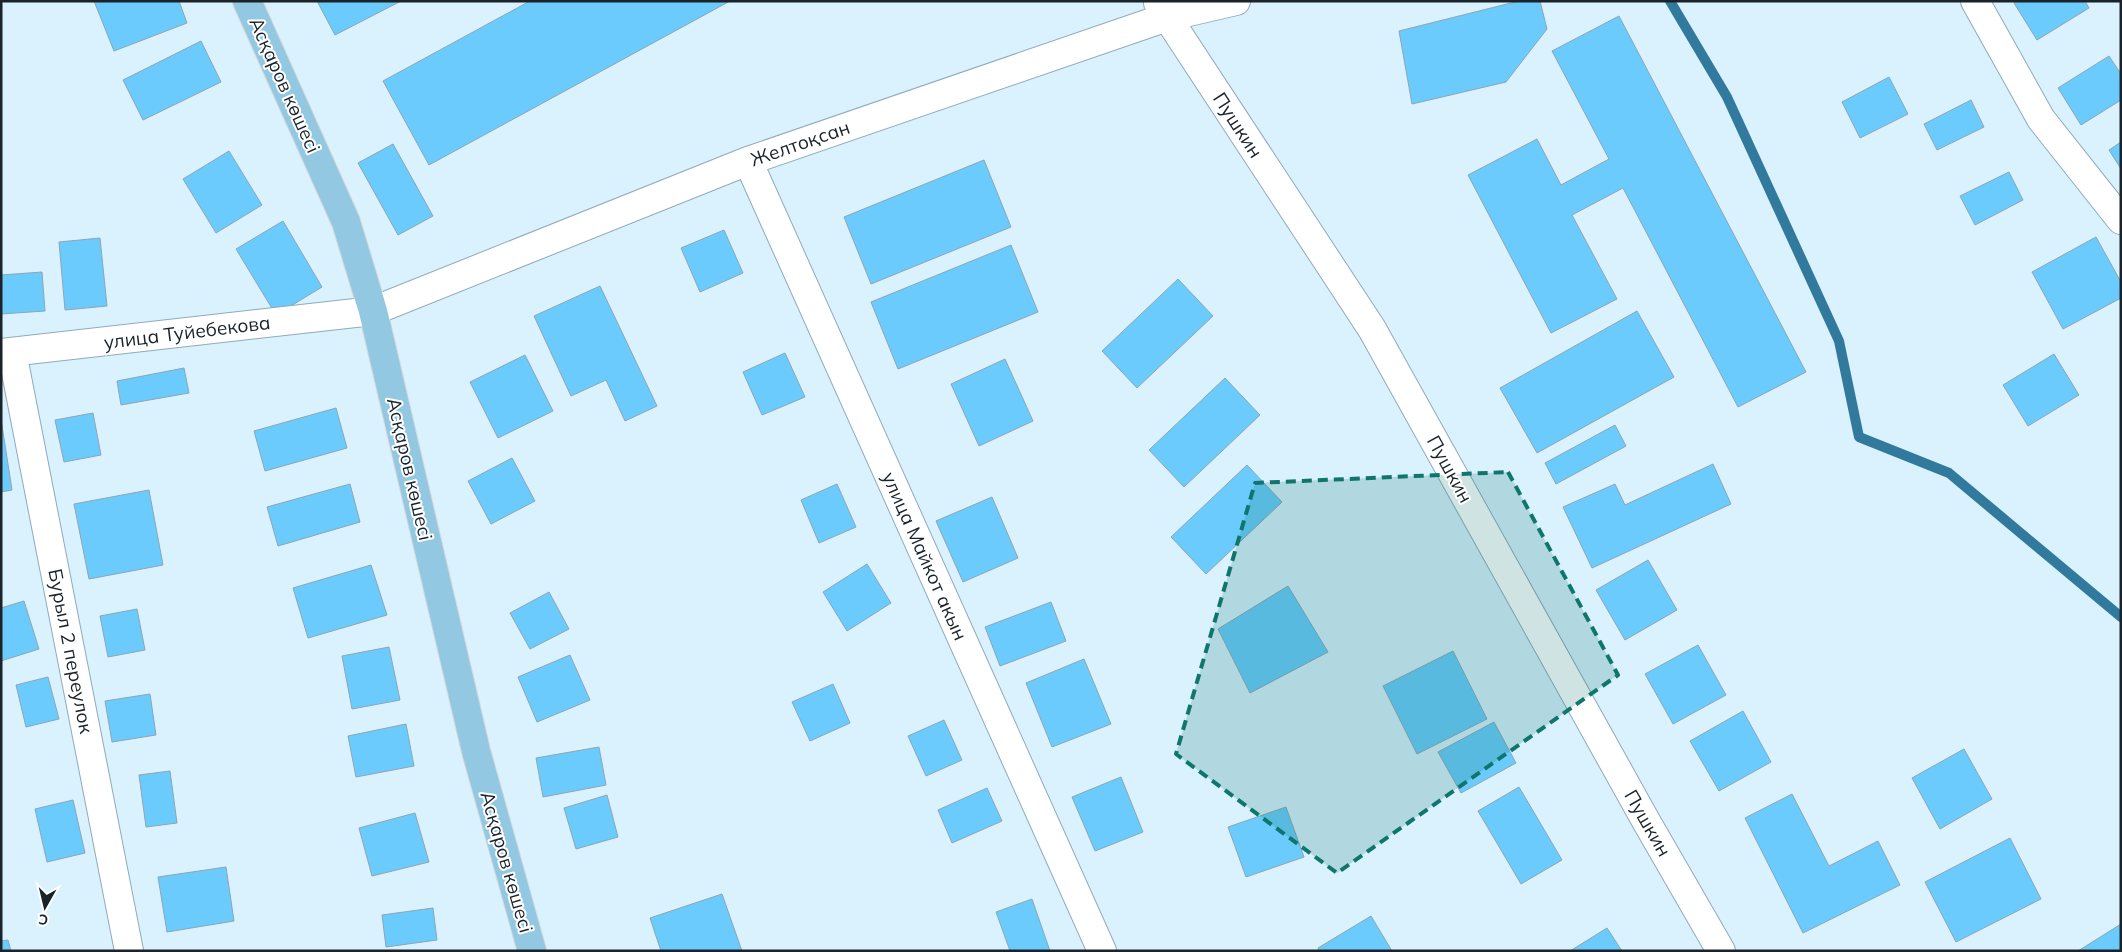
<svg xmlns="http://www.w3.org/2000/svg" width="2122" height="952" font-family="Mulish,sans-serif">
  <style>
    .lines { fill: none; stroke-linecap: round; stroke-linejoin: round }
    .stream { stroke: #327a9d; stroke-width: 10 }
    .building { fill: #6ccbfd; stroke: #8ba6b5 }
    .minor-casing { stroke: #90aaba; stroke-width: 30 }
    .major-casing { stroke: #d6d7d8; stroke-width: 30 }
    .minor { stroke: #fff; stroke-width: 28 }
    .major { stroke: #93c8e2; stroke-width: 28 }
    .marked { fill: #0f766e; fill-opacity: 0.2; stroke: #0f766e; stroke-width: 4; stroke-dasharray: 10 6; stroke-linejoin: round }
    .labels { text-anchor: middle; stroke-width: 4; stroke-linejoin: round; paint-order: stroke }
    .street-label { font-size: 19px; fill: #192329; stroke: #fff }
  </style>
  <rect width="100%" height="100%" fill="#daf1fe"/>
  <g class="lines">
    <path class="stream" d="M 1670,1 L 1727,97 L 1839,341 L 1859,437 L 1949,473 L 2121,617"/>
  </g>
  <path class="building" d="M 94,1 L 179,1 L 187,23 L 114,51 Z
    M 317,1 L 401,1 L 335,35 Z
    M 530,1 L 730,1 L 429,165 L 383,81 Z
    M 1519,1 L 1540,1 L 1547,29 L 1506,82 L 1412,104 L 1399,31 Z
    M 2018,1 L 2085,1 L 2089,8 L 2037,40 L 2014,3 Z
    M 1619,16 L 1806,372 L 1738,407 L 1623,188 L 1572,215 L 1617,299 L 1551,333 L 1468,175 L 1537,139 L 1561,185 L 1609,159 L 1552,51 Z
    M 201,41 L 221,82 L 143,120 L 123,80 Z
    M 2109,56 L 2121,74 L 2121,100 L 2081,125 L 2058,88 Z
    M 1889,77 L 1908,114 L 1860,138 L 1842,102 Z
    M 1971,100 L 1984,127 L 1937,150 L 1924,124 Z
    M 2121,142 L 2121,169 L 2109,150 Z
    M 393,144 L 433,216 L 398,235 L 358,163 Z
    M 229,151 L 262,205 L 216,233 L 183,179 Z
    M 984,160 L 1011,227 L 871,284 L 844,217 Z
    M 2009,172 L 2023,200 L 1975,225 L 1960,196 Z
    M 283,221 L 322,287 L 276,315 L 236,249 Z
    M 724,230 L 743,273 L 700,292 L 681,248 Z
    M 2096,237 L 2121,282 L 2121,298 L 2063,329 L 2032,272 Z
    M 100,238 L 107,306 L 65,310 L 59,242 Z
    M 1011,245 L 1038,312 L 898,369 L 871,302 Z
    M 42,272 L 45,311 L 1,314 L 1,275 Z
    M 1178,279 L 1213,316 L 1137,388 L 1102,351 Z
    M 600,286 L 657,406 L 625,421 L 606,380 L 571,396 L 534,316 Z
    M 1637,311 L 1674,377 L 1537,453 L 1500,388 Z
    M 785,353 L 805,397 L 762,415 L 743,372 Z
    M 2054,354 L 2079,395 L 2028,426 L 2003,385 Z
    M 525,355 L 553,411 L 498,438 L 470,382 Z
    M 1005,359 L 1033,421 L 979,446 L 951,384 Z
    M 184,368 L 189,393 L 121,405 L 117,381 Z
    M 1225,378 L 1260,415 L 1184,487 L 1149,450 Z
    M 336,408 L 347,448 L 265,471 L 254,431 Z
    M 93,413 L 101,455 L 64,462 L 55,420 Z
    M 1,419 L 12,490 L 1,492 Z
    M 1615,425 L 1626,446 L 1556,484 L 1545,463 Z
    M 512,458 L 535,501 L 491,524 L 468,481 Z
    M 1713,464 L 1731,504 L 1592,568 L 1563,507 L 1615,484 L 1625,505 Z
    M 1247,465 L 1282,502 L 1206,574 L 1171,537 Z
    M 350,484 L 360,522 L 278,546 L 267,507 Z
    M 837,484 L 856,527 L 819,543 L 801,500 Z
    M 149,490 L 163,565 L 89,579 L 74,504 Z
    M 992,497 L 1018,558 L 963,582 L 936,521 Z
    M 1648,560 L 1677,610 L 1625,640 L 1596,590 Z
    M 867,564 L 891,603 L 847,631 L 823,592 Z
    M 371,565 L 387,615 L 308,638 L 293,588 Z
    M 1288,586 L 1328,652 L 1250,693 L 1218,629 Z
    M 549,592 L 569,629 L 530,649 L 510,613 Z
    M 24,601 L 39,649 L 1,661 L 1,608 Z
    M 1051,602 L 1066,641 L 1000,666 L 985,627 Z
    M 137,609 L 145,650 L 108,657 L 100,616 Z
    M 1698,645 L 1726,695 L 1673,724 L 1645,674 Z
    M 389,647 L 400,700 L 352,709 L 342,656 Z
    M 1453,651 L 1487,719 L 1417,754 L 1383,686 Z
    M 570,655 L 590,700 L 537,722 L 518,677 Z
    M 1084,659 L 1111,724 L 1052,747 L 1026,683 Z
    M 48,677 L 59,719 L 26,727 L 16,685 Z
    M 833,684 L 850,723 L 810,741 L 792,702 Z
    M 150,694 L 156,735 L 112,742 L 105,701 Z
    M 1743,711 L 1771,762 L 1719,791 L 1690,741 Z
    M 944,720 L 962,760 L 926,776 L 908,736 Z
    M 1494,722 L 1516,763 L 1461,793 L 1438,752 Z
    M 406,724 L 414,766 L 356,777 L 348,736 Z
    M 599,747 L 606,785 L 543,797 L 536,758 Z
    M 1964,749 L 1992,799 L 1940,829 L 1912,778 Z
    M 170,771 L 177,823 L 146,827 L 139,775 Z
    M 1121,777 L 1143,832 L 1095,851 L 1072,797 Z
    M 1519,787 L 1562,860 L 1521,884 L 1478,811 Z
    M 987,788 L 1002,821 L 952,843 L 938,810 Z
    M 1792,794 L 1829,866 L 1878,841 L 1900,885 L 1803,933 L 1745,818 Z
    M 607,795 L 618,837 L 576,849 L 564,808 Z
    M 73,800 L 85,853 L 47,862 L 35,809 Z
    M 1286,807 L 1304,857 L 1246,877 L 1228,827 Z
    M 415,813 L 429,862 L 372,876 L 359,828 Z
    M 2010,838 L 2041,899 L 1956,942 L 1925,882 Z
    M 226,867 L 234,921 L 167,932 L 158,877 Z
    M 722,894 L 742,951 L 661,951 L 650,918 Z
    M 1032,899 L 1050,951 L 1010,951 L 996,912 Z
    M 433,908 L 437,940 L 386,947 L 382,915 Z
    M 1371,916 L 1392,951 L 1319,951 L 1318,948 Z
    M 2121,924 L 2121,951 L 2078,951 Z
    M 1607,928 L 1622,951 L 1570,951 Z
    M 8,940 L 11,951 L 1,951 L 1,941 Z"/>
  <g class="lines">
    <defs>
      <path id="minor" d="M 1975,1 L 2041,119 L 2121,220
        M 1158,3 L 1372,329 L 1646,821 L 1721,951
        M 748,161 L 1102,951
        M 12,352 L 129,951
        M 1,353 L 373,311 L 748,161 L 1167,17 L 1236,1"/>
      <path id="major" d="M 247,1 L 346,222 L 373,311 L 476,751 L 532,951"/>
    </defs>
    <use href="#minor" class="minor-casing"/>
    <use href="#major" class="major-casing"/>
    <use href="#minor" class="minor"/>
    <use href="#major" class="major"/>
  </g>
  <path class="marked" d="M 1508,472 L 1618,675 L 1337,873 L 1176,754 L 1255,483 Z"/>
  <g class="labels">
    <g class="street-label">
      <text transform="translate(285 85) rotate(66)" y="7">Асқаров көшесі</text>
      <text transform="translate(1238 125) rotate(57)" y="7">Пушкин</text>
      <text transform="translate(800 143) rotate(-19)" y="7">Желтоқсан</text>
      <text transform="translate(187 332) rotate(-7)" y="7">улица Туйебекова</text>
      <text transform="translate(410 469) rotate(77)" y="7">Асқаров көшесі</text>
      <text transform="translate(1450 469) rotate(61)" y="7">Пушкин</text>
      <text transform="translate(925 556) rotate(66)" y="7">улица Майкот акын</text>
      <text transform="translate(71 651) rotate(79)" y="7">Бурыл 2 переулок</text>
      <text transform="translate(1648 823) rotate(60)" y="7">Пушкин</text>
      <text transform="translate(507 862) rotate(74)" y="7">Асқаров көшесі</text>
    </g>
  </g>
  <rect width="2122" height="952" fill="none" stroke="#192329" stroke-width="5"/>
  <g transform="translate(45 907) rotate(188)" stroke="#ffffff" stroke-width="4" paint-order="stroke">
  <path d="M0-4L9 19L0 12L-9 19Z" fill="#192329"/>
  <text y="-8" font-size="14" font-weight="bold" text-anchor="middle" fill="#192329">С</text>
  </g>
</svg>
